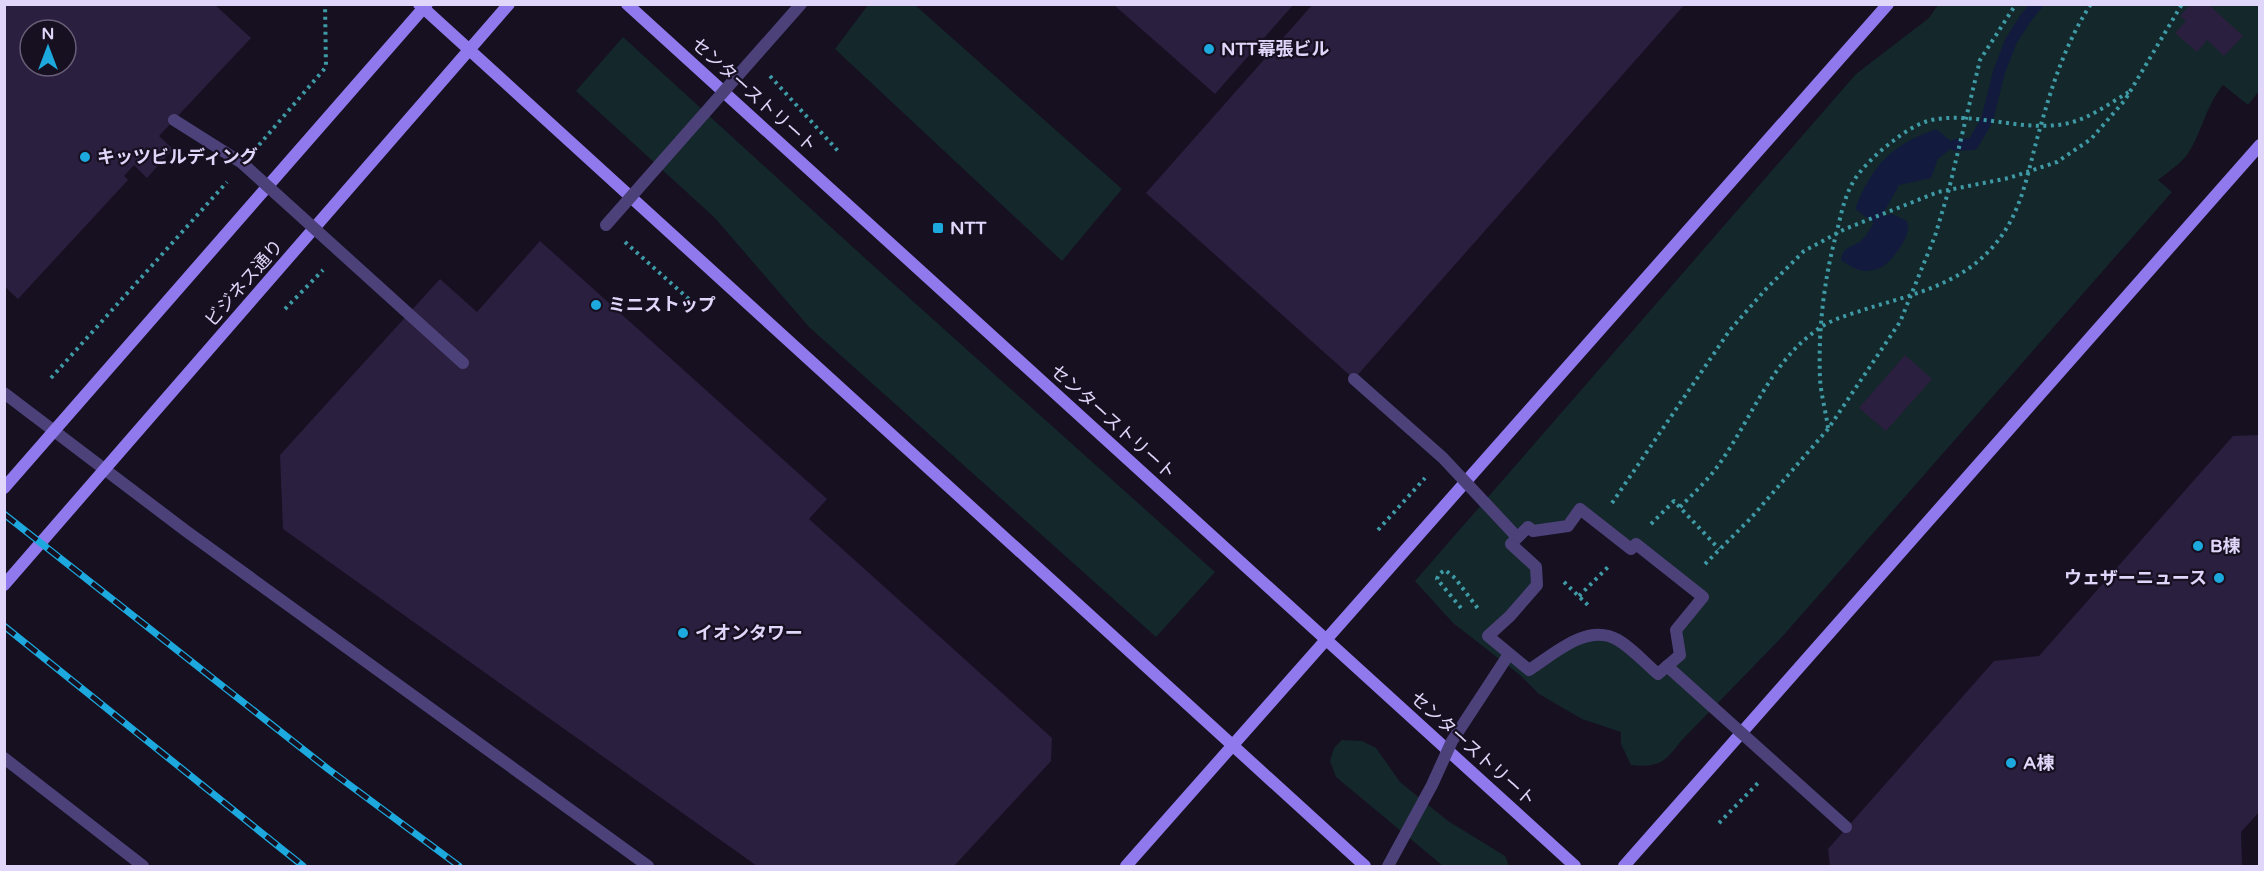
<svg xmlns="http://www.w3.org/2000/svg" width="2264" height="871" font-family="'Varela Round','Noto Sans JP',sans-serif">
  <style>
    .green { fill: #14272a; fill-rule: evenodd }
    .water { fill: #121b3e }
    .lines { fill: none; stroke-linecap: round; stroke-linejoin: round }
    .stream { stroke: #121b3e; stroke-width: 12 }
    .building { fill: #2b1f3f; fill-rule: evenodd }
    .path { stroke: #3e9aa5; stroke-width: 4; stroke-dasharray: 3 4.5; stroke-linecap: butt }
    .street { stroke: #4d417a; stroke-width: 12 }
    .secondary { stroke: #9079ed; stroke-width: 12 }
    .rail-casing { stroke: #1da9de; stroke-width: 7 }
    .rail { stroke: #161021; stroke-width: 4.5; stroke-dasharray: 14; stroke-linecap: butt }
    .street-bridge { stroke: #4d417a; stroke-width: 12 }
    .poi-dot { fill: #1da9de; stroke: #161021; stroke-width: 2 }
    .labels { text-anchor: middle; stroke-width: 4.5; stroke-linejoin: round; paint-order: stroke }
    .poi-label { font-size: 18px; font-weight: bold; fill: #e0d6fa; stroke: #161021; text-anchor: start }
    .street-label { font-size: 18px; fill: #e0d6fa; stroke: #161021 }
  </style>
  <rect width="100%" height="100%" fill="#161021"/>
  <path class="green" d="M 868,5 L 915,5 L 1122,189 L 1062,261 L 835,49 Z
    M 1938,5 L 2259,5 L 2259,91 L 2248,105 L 2223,85 C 2206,106 2203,129 2189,152 C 2183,162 2168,172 2158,180 L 2172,192 L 1782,637 L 1681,741 C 1665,762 1659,768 1631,765 L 1621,744 L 1621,732 L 1582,719 L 1539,694 L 1520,675 L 1453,623 L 1415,581 L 1856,74 L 1929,18 ZM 1580,509 L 1631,548 L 1687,582 L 1703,597 L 1676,630 L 1680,655 L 1657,674 L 1600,634 L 1528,670 L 1488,636 L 1537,585 L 1536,567 L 1511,544 L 1527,527 L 1568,526 Z
    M 623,37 L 868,261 L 1215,572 L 1156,637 L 809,327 L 715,218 L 576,91 Z
    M 1342,740 L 1362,741 L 1376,748 L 1400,782 L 1448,821 L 1505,856 L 1509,866 L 1443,866 L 1336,777 L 1330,761 L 1334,748 Z"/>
  <path class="water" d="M 1936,129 L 1956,145 L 1938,159 L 1931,178 L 1899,185 L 1882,216 L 1892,214 L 1907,221 C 1913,234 1895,257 1885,265 C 1880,269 1873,270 1867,271 C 1857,271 1848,265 1841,260 C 1843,245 1853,248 1862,240 C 1867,235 1870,228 1874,223 L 1855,209 C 1873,164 1890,146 1936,129 Z"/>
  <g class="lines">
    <path class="stream" d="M 1956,145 L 1973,144 L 1987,120 L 1999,72 L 2011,41 L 2025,19 L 2037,4"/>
  </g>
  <path class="building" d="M 4,4 L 214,4 L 251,38 L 159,136 L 173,149 L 147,178 L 134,165 L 124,176 L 128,180 L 18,299 L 4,286 ZM 30,30 L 66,30 L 66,66 L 30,66 Z
    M 1113,4 L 1294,4 L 1215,94 Z
    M 1313,4 L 1685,4 L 1354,379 L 1146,193 Z
    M 2191,4 L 2208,4 L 2243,36 L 2224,56 L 2207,40 L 2197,52 L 2175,33 L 2186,21 L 2180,16 Z
    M 540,241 L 827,499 L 809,519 L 1052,738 L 1051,761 L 954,866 L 757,866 L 283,529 L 280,455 L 440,279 L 477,312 Z
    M 1905,355 L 1932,379 L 1886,431 L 1859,408 Z
    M 2260,435 L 2260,811 L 2241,832 L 2242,866 L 1830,866 L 1828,849 L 1994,661 L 2039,656 L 2233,436 Z"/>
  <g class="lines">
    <path class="path" d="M 770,76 L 838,151
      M 259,145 L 326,67 L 325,4
      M 625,242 L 691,301
      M 285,309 L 323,270
      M 51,378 L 227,182
      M 1828,428 C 1826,412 1821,395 1820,379 C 1818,329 1824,279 1837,231 C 1842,210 1846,189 1860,172 C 1869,161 1882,149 1893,141 C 1906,131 1921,121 1937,119 C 1981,113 2026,133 2069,123 C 2090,118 2110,103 2129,92
      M 1612,503 L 1730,330 L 1766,289 L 1804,251 L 1845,229 L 1938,192 L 2009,178 L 2057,162 L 2091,139 L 2125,100 L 2182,4
      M 1680,507 C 1695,492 1711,477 1722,460 C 1755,412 1774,355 1826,324 C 1839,317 1855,313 1869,308 C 1915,294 1964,283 1996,243 C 2021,213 2027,176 2037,139 C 2050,92 2064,45 2091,4
      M 1651,524 L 1674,501 L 1719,549
      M 1378,530 L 1425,478
      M 1705,564 L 1751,518 L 1828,429 L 1900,322 L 1935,236 L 1949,189 L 1980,60 L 2016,4
      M 1564,582 L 1591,608
      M 1579,596 L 1610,565
      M 1461,608 L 1437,579 L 1439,574 L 1445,570 L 1455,578 L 1479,610
      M 1719,823 L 1758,783"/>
    <path class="street" d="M 4,393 L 186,531 L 648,866
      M 1580,509 L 1631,549 L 1636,544 L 1703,597 L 1676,630 L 1680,655 L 1658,674 C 1645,663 1633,649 1618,640 C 1587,622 1553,655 1529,670 L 1488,636 L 1510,616 L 1537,585 L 1536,567 L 1511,544 L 1528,527 L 1533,531 L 1568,526 Z
      M 4,758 L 143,866"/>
    <path class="secondary" d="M 419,4 L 1365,866
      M 627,4 L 1575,866
      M 4,488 L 427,4
      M 4,585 L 509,4
      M 1126,866 L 1888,4
      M 1624,866 L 2260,145"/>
    <defs>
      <path id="rail" d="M 4,514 L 328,769 L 459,866
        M 4,626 L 303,866"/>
    </defs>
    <use href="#rail" class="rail-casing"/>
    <use href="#rail" class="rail"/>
    <path class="street-bridge" d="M 174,120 L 242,163 L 463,363
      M 606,225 L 801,4
      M 1354,379 L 1443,458 L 1517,537
      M 1667,666 L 1846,827
      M 1388,866 L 1432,785 L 1452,741 L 1509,654"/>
  </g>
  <g class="poi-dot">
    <circle cx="1209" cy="49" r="6"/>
    <circle cx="85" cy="157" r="6"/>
    <rect x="932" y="222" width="12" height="12" rx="3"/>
    <circle cx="596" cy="305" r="6"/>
    <circle cx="2198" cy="546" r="6"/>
    <circle cx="2219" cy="578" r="6"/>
    <circle cx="683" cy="633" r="6"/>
    <circle cx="2011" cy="763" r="6"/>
  </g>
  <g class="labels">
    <g class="poi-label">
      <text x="1221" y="55">NTT幕張ビル</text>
      <text x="97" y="163">キッツビルディング</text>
      <text x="950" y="234">NTT</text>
      <text x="608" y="311">ミニストップ</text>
      <text x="2210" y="552">B棟</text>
      <text x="2207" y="584" text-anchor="end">ウェザーニュース</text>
      <text x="695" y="639">イオンタワー</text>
      <text x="2023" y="769">A棟</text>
    </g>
    <g class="street-label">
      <text transform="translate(754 95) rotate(42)" y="6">センターストリート</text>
      <text transform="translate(244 283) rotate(-49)" y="6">ビジネス通り</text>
      <text transform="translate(1113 422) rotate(42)" y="6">センターストリート</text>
      <text transform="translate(1473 749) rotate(42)" y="6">センターストリート</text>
    </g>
  </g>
  <rect width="2264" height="871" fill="none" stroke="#e0d6fa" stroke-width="12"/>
  <g transform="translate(48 48)"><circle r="28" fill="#161021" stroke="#675f78" stroke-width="1.5"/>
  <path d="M0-4.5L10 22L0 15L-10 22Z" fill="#1da9de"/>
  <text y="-9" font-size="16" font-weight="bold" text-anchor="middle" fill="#e0d6fa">N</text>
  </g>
</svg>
